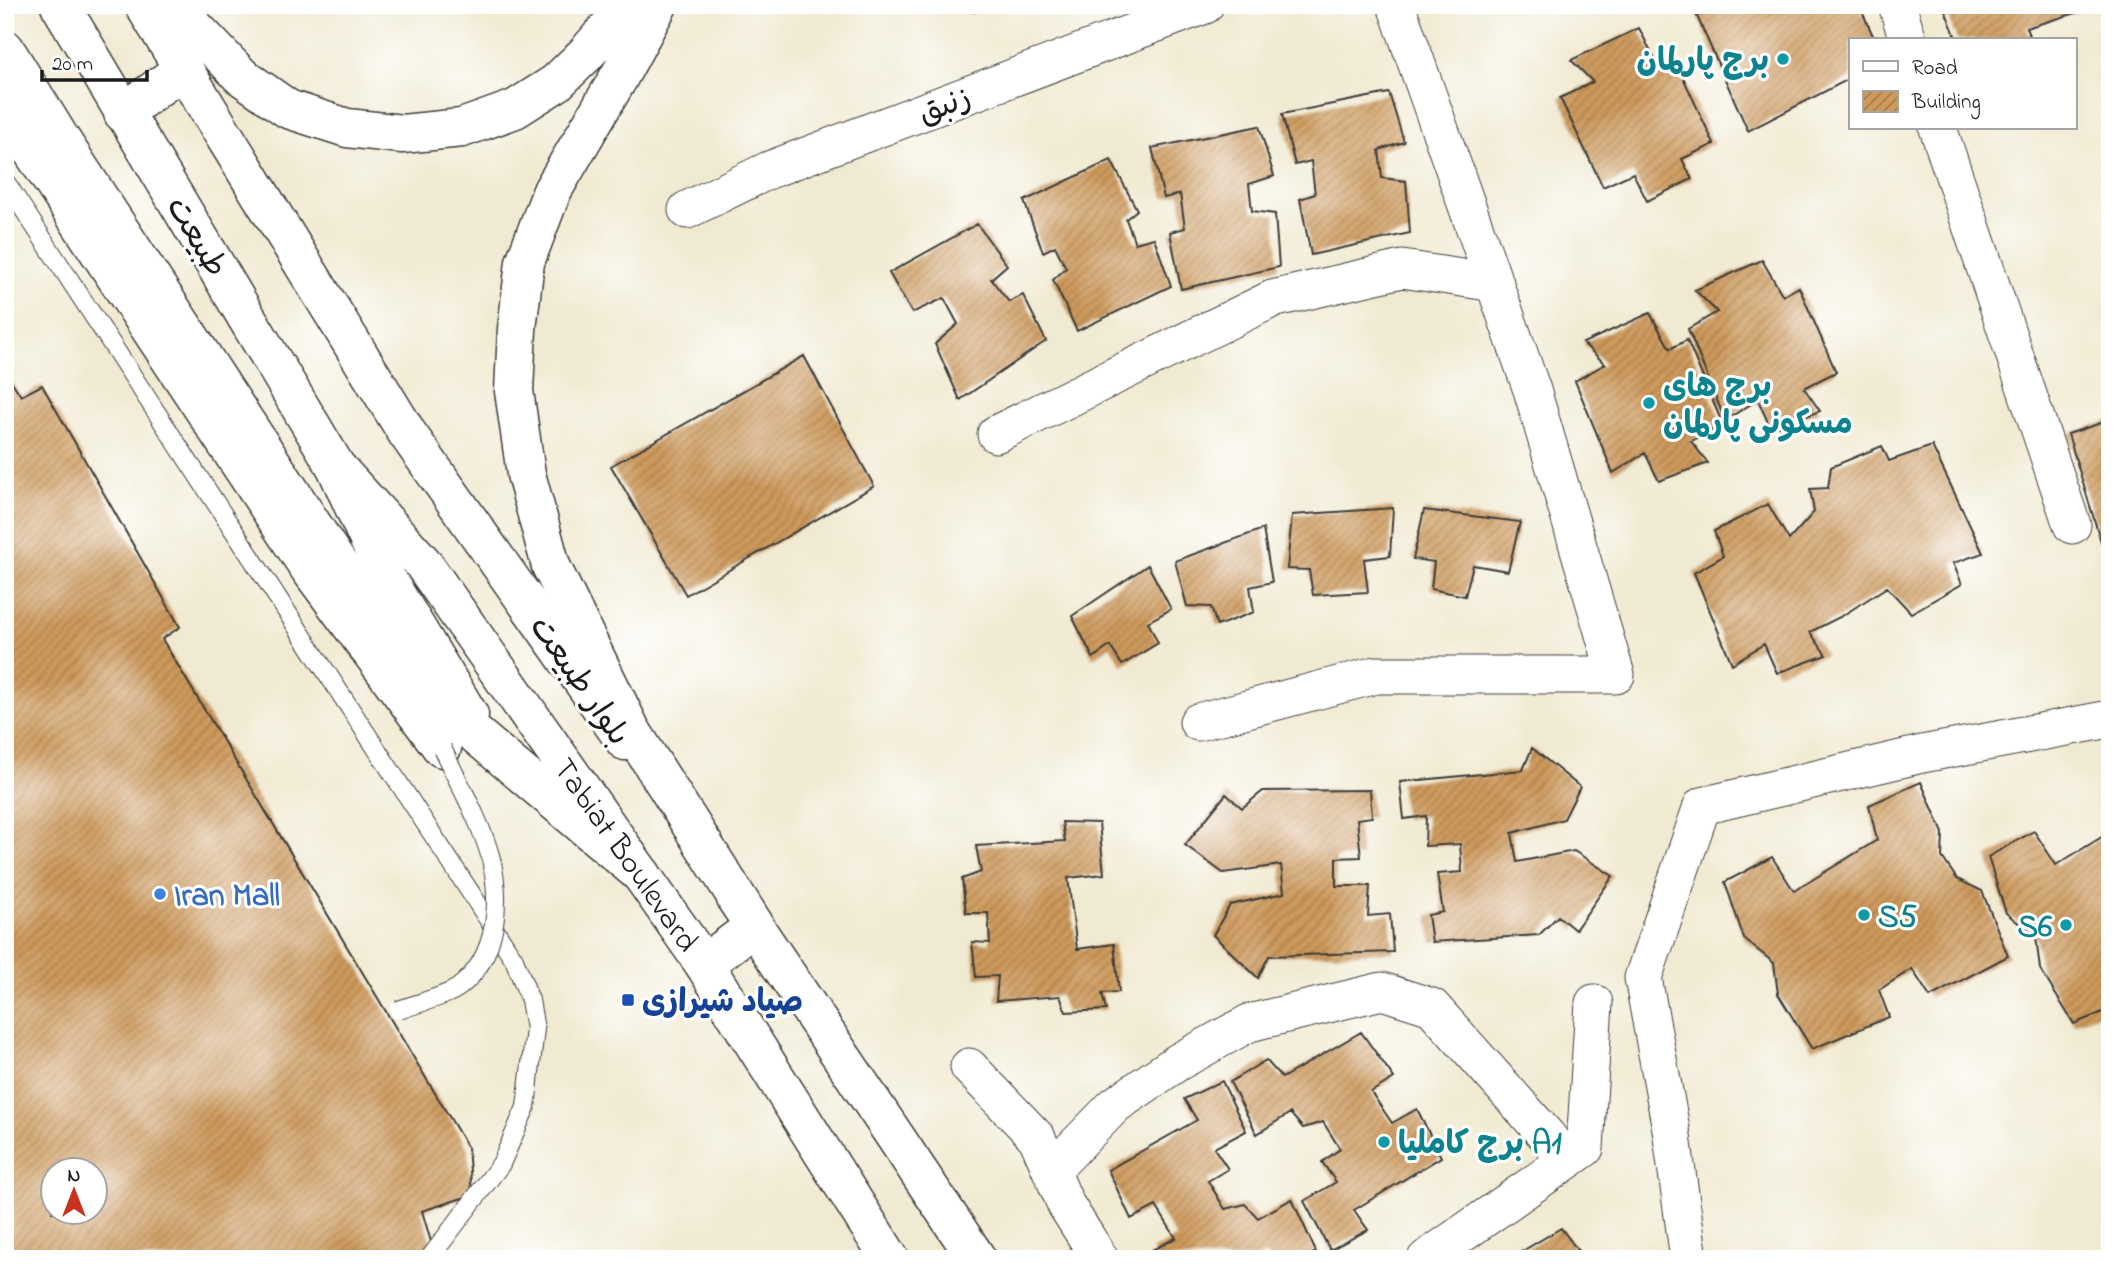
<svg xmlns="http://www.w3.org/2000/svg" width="2115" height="1264" font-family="'Indie Flower','Playpen Sans Arabic',sans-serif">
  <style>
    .building { fill: url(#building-hatch); fill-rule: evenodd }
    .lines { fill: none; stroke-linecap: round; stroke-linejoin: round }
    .lane-casing { stroke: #3c3b37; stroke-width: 20 }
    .street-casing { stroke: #3c3b37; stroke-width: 39 }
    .secondary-casing { stroke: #3c3b37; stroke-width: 41 }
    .highway-casing { stroke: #3c3b37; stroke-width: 41 }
    .lane { stroke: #fff; stroke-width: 18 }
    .street { stroke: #fff; stroke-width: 37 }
    .secondary { stroke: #fff; stroke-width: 38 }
    .highway { stroke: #fff; stroke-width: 38 }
    .lane-bridge-casing { stroke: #3c3b37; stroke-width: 20; stroke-linecap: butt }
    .lane-bridge { stroke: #fff; stroke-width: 18 }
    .culture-dot { fill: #0f9aa8; stroke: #fff; stroke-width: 2.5 }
    .shop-dot { fill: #3f7fe0; stroke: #fff; stroke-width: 2.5 }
    .transit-dot { fill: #1a4fb4; stroke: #fff; stroke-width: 2.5 }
    .labels { text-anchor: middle; stroke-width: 6; stroke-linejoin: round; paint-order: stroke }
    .culture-label { font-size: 32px; font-weight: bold; fill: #0d838f; stroke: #fff; text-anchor: start }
    .street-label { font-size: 32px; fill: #1c1c1c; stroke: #fff }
    .shop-label { font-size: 32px; font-weight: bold; fill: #366cbe; stroke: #fff; text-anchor: start }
    .transit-label { font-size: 32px; font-weight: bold; fill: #164399; stroke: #fff; text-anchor: start }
  </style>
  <defs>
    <pattern id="building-hatch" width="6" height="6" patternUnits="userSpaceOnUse" patternTransform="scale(1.75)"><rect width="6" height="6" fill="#ce9a5c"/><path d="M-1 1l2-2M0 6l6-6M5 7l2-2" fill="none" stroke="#a67d4b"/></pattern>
  </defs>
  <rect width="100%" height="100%" fill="#fff"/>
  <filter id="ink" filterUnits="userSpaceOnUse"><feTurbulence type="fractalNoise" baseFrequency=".0143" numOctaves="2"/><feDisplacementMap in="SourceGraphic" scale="14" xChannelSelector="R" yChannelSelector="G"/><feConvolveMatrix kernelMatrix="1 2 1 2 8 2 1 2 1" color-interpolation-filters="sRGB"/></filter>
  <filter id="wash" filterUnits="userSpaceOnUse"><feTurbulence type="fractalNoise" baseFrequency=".00686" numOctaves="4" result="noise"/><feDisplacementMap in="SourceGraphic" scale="28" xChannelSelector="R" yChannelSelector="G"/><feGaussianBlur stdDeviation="1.57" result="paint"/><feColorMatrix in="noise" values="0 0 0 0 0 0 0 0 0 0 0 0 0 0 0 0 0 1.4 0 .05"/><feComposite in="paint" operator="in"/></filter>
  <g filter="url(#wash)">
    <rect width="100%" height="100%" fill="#f1ead2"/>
    <g id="blocks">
      <path class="building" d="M 938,5 L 980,5 L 975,12 L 938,7 Z
        M 1692,5 L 1859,5 L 1875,40 L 1851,40 L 1851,78 L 1748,131 Z
        M 1943,5 L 2099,5 L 2099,6 L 2026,28 L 2031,40 L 1973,40 L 1971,38 L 1967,40 L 1957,40 Z
        M 1639,28 L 1659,68 L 1675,60 L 1714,144 L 1682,159 L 1692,179 L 1647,201 L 1633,173 L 1603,187 L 1560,98 L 1593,82 L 1571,60 Z
        M 1389,93 L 1404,142 L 1379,150 L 1382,178 L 1406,181 L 1410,233 L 1311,255 L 1300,199 L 1315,194 L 1311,161 L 1295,165 L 1282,114 Z
        M 1259,126 L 1274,176 L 1249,184 L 1252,211 L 1275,214 L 1279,267 L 1181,289 L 1170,232 L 1185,228 L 1180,194 L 1164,198 L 1152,148 Z
        M 1111,160 L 1137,210 L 1126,219 L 1135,243 L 1154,238 L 1171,286 L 1077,331 L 1053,280 L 1066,268 L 1055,246 L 1043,252 L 1024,201 Z
        M 977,224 L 1007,265 L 991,279 L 1009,302 L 1023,295 L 1046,341 L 960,400 L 935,344 L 958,324 L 944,298 L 912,313 L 889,273 Z
        M 1762,260 L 1783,296 L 1799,287 L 1836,372 L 1804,388 L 1820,411 L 1771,429 L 1758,400 L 1725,420 L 1688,329 L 1717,312 L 1695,290 Z
        M 1650,313 L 1670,349 L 1687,340 L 1723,425 L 1691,441 L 1708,463 L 1659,481 L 1645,453 L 1613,473 L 1575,381 L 1605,364 L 1583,343 Z
        M 804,356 L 874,486 L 686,595 L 611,466 Z
        M 5,371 L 21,396 L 42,385 L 180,627 L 162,639 L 468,1148 L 472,1195 L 422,1211 L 434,1252 L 382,1257 L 382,1259 L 5,1259 ZM 52,1170 L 94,1170 L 94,1212 L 52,1212 Z
        M 2110,420 L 2110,568 L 2109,568 L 2068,434 Z
        M 1882,446 L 1889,461 L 1932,446 L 1983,553 L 1953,563 L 1962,584 L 1911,613 L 1887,587 L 1842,616 L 1810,632 L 1826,655 L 1777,673 L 1764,644 L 1732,664 L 1694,573 L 1723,556 L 1714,531 L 1768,504 L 1789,540 L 1814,512 L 1810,489 L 1828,488 L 1831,467 Z
        M 1393,508 L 1390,556 L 1364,559 L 1368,592 L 1313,595 L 1309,570 L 1287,569 L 1292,515 Z
        M 1424,510 L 1520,522 L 1508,571 L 1473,565 L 1465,596 L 1431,589 L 1434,562 L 1413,559 Z
        M 1263,529 L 1272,582 L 1250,587 L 1254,612 L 1217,626 L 1211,607 L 1187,606 L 1175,561 Z
        M 1148,565 L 1171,609 L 1148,622 L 1158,643 L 1122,665 L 1110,646 L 1093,658 L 1072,616 Z
        M 1532,748 L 1580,787 L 1564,819 L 1512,833 L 1517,862 L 1574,851 L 1613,876 L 1575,930 L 1558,916 L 1539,935 L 1432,942 L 1428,915 L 1443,912 L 1437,874 L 1462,872 L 1460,844 L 1425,846 L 1426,816 L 1404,819 L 1400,782 L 1523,770 Z
        M 1921,782 L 1943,833 L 1942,857 L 1957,879 L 1982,891 L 2008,956 L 1930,997 L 1912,969 L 1879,990 L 1889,1017 L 1812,1049 L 1778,994 L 1774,963 L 1744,939 L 1725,882 L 1772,857 L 1794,891 L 1877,840 L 1869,805 Z
        M 1370,790 L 1372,817 L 1357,819 L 1361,857 L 1336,858 L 1336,886 L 1370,886 L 1368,916 L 1390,914 L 1393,952 L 1269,956 L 1258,978 L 1213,935 L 1230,905 L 1284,893 L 1281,865 L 1223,873 L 1185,845 L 1226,794 L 1242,808 L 1263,791 Z
        M 1062,822 L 1099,823 L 1104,874 L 1068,878 L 1077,949 L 1114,944 L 1119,992 L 1102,993 L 1106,1010 L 1066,1012 L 1060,996 L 996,1001 L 998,976 L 976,977 L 972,942 L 990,943 L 988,913 L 966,913 L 962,879 L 981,872 L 976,846 L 1065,841 Z
        M 2034,831 L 2056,865 L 2110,832 L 2110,1009 L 2074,1024 L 2040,969 L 2036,937 L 2006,913 L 1988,857 Z
        M 1361,1032 L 1394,1078 L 1371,1092 L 1392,1123 L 1417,1109 L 1441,1157 L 1354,1210 L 1368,1230 L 1330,1250 L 1304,1201 L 1336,1182 L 1322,1162 L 1340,1149 L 1323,1122 L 1303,1128 L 1290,1113 L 1257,1134 L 1230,1082 L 1266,1060 L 1282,1078 Z
        M 1222,1081 L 1246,1131 L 1214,1148 L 1228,1169 L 1208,1181 L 1225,1209 L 1245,1204 L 1258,1218 L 1292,1199 L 1316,1252 L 1304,1259 L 1268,1259 L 1265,1255 L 1257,1259 L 1158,1259 L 1152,1250 L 1176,1238 L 1156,1206 L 1131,1219 L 1108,1170 L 1197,1120 L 1184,1099 Z
        M 1561,1228 L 1584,1259 L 1509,1259 Z"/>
    </g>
  </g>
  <g filter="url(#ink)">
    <use href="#blocks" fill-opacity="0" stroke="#3c3b37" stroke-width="2"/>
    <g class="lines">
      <defs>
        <path id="lane" d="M 5,181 L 514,959 L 530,1000 L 535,1029 L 526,1107 L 501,1164 L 429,1259"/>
        <path id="street" d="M 1897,5 L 1908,40
          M 1938,128 L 2072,525
          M 687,210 L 769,170 L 1205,5
          M 996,434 L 1272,299 L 1402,269 L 1495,283
          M 1198,722 L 1376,675 L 1616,675 L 1532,390 L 1396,5
          M 969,1067 L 1037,1138 L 1066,1205 L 1100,1259
          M 1051,1171 L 1115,1105 L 1178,1062 L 1249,1023 L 1382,991 L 1432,1007 L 1547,1136 L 1566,1161
          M 1426,1259 L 1585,1148 L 1594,1003
          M 1689,1259 L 1671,1129 L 1643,978 L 1702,806 L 1922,754 L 2110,719"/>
        <g id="secondary">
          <path d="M 60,5 L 336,467 L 386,578 L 469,715"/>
          <path d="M 144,5 L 407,433 L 625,741"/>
          <path d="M 5,49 L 61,140 L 417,685 L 642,875"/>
          <path d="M 123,113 L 182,70"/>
          <path id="s1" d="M 336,467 L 422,562 L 704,964 L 890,1259"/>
          <path d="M 736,899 L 977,1259"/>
          <path d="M 704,964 L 755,926"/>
        </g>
        <path id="highway" d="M 173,5 L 241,76 L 288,109 L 347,128 L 402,134 L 462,128 L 515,109 L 556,83 L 585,55 L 628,5
          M 658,5 L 619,77 L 552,191 L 525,262 L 517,329 L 514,391 L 526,474 L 551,566 L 631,730 L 755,926
          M 5,110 L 309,568 L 442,748"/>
      </defs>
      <use href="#lane" class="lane-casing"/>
      <use href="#street" class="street-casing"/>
      <use href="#secondary" class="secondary-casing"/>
      <use href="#highway" class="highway-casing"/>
      <use href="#lane" class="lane"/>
      <use href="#street" class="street"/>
      <use href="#secondary" class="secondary"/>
      <use href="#highway" class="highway"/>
      <defs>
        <path id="lane-bridge" d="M 399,1010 C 414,1004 448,996 459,987 C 498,957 502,900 490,855 C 479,818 458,782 442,748"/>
      </defs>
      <use href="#lane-bridge" class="lane-bridge-casing"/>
      <use href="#lane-bridge" class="lane-bridge"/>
    </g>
  </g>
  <g class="culture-dot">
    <circle cx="1783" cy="59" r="7"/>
    <circle cx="1649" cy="403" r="7"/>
    <circle cx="1864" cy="915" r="7"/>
    <circle cx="2066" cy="925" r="7"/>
    <circle cx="1384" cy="1142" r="7"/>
  </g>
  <circle class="shop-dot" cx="160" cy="894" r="7"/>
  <rect class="transit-dot" x="621" y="993" width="14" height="14" rx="3.5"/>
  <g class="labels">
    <g class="culture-label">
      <text x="1769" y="70" text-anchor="end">برج پارلمان</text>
      <text x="1663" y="396">برج های<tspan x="1663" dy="37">مسکونی پارلمان</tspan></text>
      <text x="1878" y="926">S5</text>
      <text x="2052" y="936" text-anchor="end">S6</text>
      <text x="1398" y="1153">برج کاملیا A1</text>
    </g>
    <g class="street-label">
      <text transform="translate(944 104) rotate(-21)" y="11">زنبق</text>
      <text transform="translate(198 236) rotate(59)" y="11">طبیعت</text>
      <text transform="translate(581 680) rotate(55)" y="11">بلوار طبیعت</text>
      <text dy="11" stroke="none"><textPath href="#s1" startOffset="485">Tabiat Boulevard</textPath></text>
    </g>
    <g class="shop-label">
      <text x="174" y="905">Iran Mall</text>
    </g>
    <g class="transit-label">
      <text x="642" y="1011">صیاد شیرازی</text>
    </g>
  </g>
  <rect width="2115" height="1264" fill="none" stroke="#fff" stroke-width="28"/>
  <rect x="1849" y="38" width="228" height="91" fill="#ffffff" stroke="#a4a4a4" stroke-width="2"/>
  <rect x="1863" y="61" width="35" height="10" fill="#ffffff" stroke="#a4a4a4" stroke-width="2"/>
  <text x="1912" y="74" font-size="21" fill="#1c1c1c">Road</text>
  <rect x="1863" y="91" width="35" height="21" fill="url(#building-hatch)" stroke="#a4a4a4" stroke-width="2"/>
  <text x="1912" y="108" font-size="21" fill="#1c1c1c">Building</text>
  <g transform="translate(74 1191)"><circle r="33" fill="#ffffff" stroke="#a4a4a4" stroke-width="2"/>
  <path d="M0-5L12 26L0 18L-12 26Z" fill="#c8321e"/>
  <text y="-10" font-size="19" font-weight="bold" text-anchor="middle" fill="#1c1c1c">N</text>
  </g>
  <path d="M42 70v10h105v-10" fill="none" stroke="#1c1c1c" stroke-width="3.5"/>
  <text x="52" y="70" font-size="21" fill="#1c1c1c" stroke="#ffffff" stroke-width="5" paint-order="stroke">20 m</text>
</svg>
